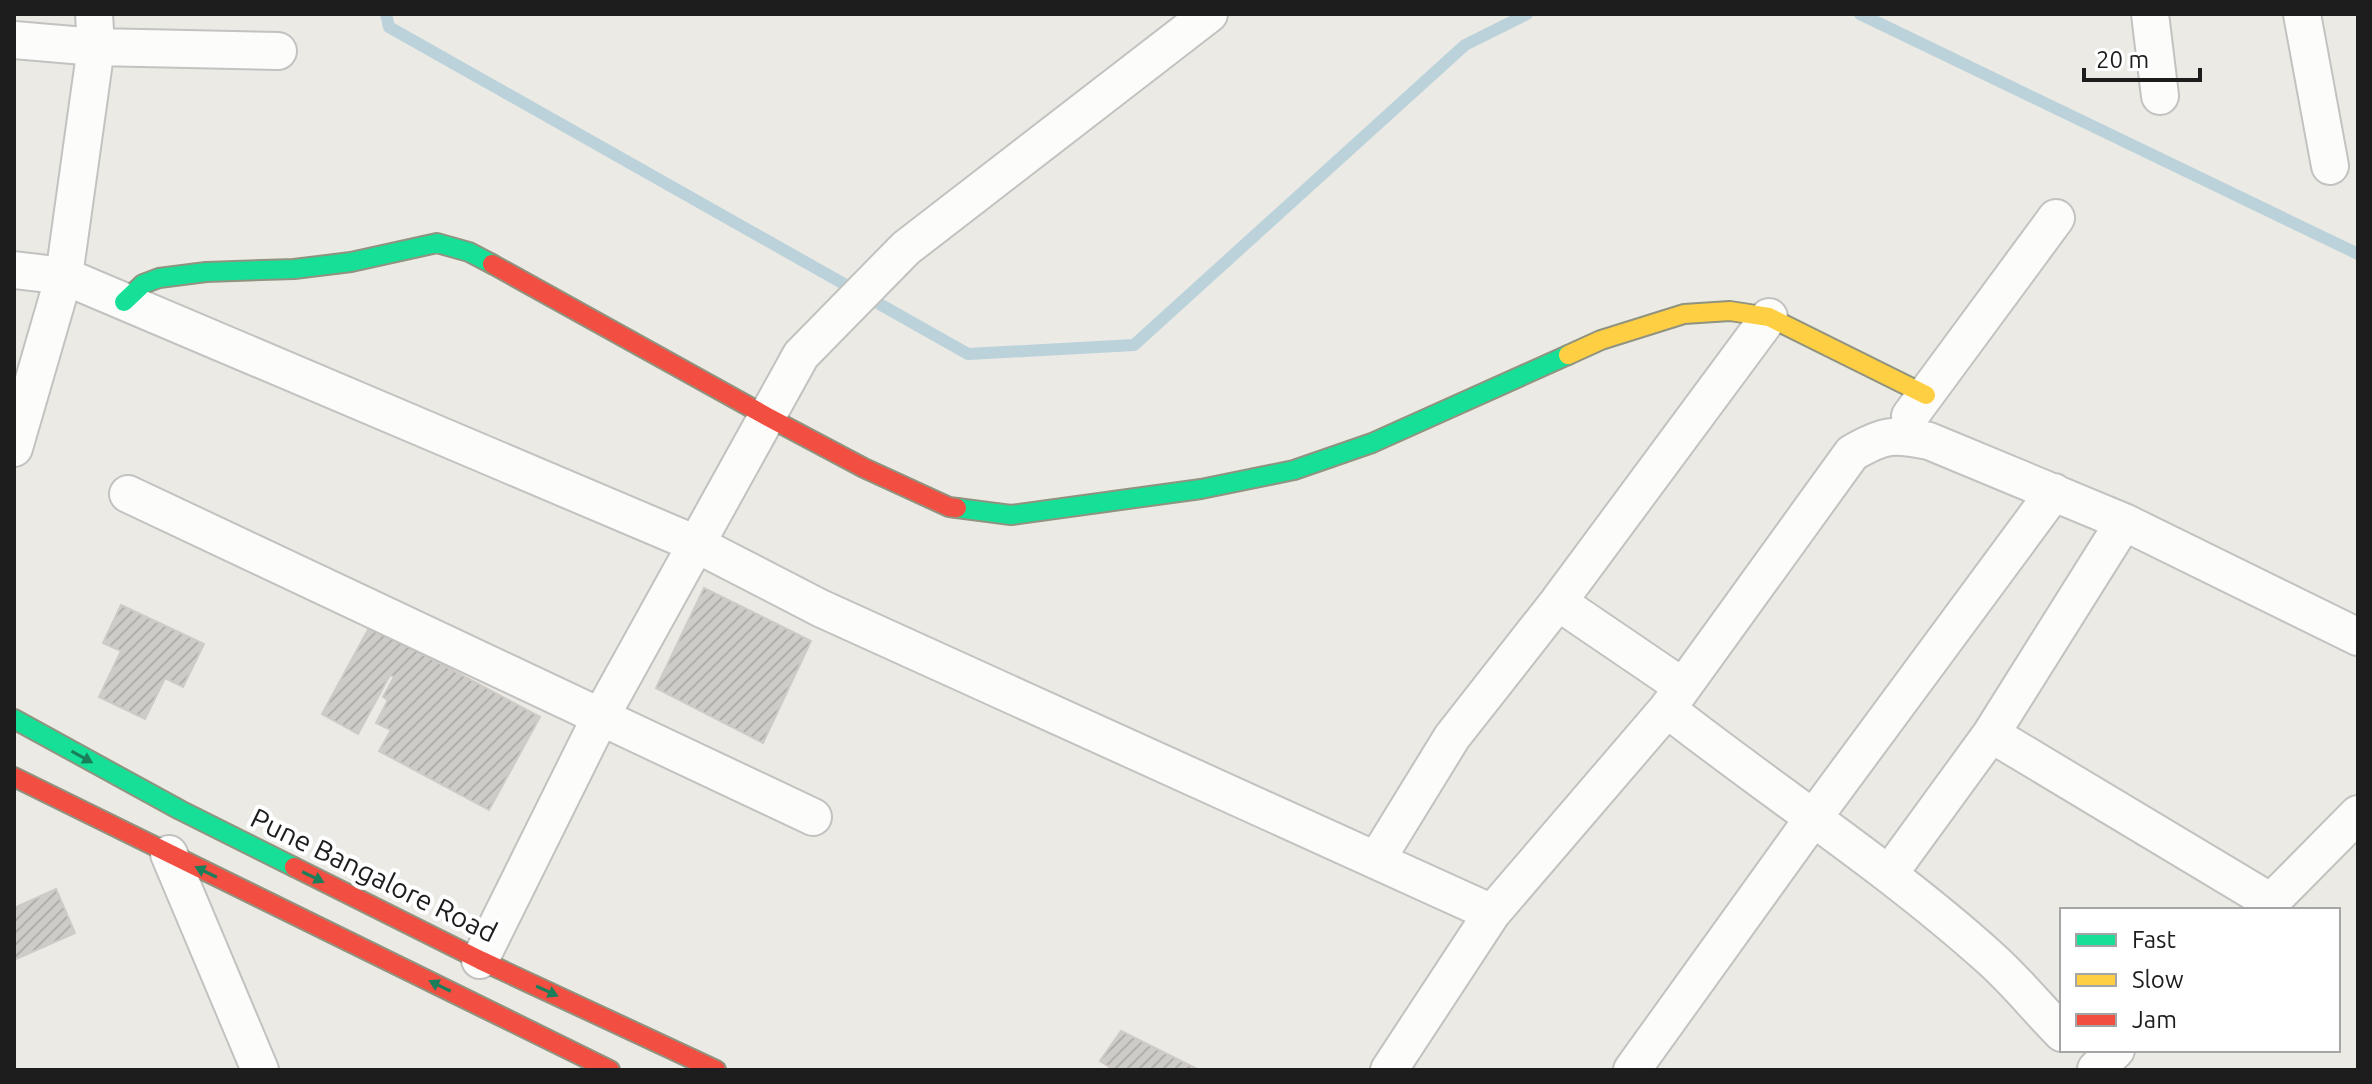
<svg xmlns="http://www.w3.org/2000/svg" width="2372" height="1084" font-family="Ubuntu,sans-serif">
  <style>
    .lines { fill: none; stroke-linecap: round; stroke-linejoin: round }
    .stream { stroke: #bbd2db; stroke-width: 12 }
    .building { fill: url(#building-hatch); stroke: #cecbc7; stroke-width: 2 }
    .street-casing { stroke: #c2c2c0; stroke-width: 40 }
    .fast-casing { stroke: #90937f; stroke-width: 22 }
    .slow-casing { stroke: #90937f; stroke-width: 22 }
    .jam-casing { stroke: #90937f; stroke-width: 22 }
    .street { stroke: #fcfcfb; stroke-width: 36 }
    .fast { stroke: #16e098; stroke-width: 18 }
    .slow { stroke: #ffcf43; stroke-width: 18 }
    .jam { stroke: #f24e42; stroke-width: 18 }
    .oneway { fill: #1a7e5a }
    .labels { text-anchor: middle; stroke-width: 8; stroke-linejoin: round; paint-order: stroke }
    .street-label { font-size: 28px; fill: #1d1d1d; stroke: #fff }
  </style>
  <defs>
    <pattern id="building-hatch" width="6" height="6" patternUnits="userSpaceOnUse" patternTransform="scale(2)"><rect width="6" height="6" fill="#ceccc8"/><path d="M-1 1l2-2M0 6l6-6M5 7l2-2" fill="none" stroke="#b0afab"/></pattern>
  </defs>
  <rect width="100%" height="100%" fill="#ebeae5"/>
  <g class="lines">
    <path class="stream" d="M 386,14 L 389,27 L 968,354 L 1134,345 L 1465,45 L 1527,14
      M 1860,14 L 2358,254"/>
  </g>
  <path class="building" d="M 704,588 L 811,641 L 763,743 L 656,688 Z
    M 121,605 L 204,644 L 183,687 L 165,678 L 145,719 L 99,697 L 121,651 L 103,643 Z
    M 370,626 L 540,717 L 489,810 L 379,751 L 391,730 L 376,723 L 388,700 L 383,697 L 394,677 L 390,675 L 358,734 L 322,714 Z
    M 56,889 L 75,933 L 14,960 L 14,908 Z
    M 1121,1031 L 1199,1070 L 1114,1070 L 1100,1061 Z"/>
  <g class="lines">
    <defs>
      <path id="street" d="M 2150,14 L 2160,96
        M 2302,14 L 2330,166
        M 14,40 L 96,47 L 278,51
        M 14,270 L 64,276 L 696,544 L 820,608 L 1492,913
        M 1910,416 L 2056,218
        M 14,448 L 64,276 L 96,47 L 94,14
        M 128,494 L 813,817
        M 1558,602 L 1683,687
        M 1667,709 C 1774,793 1889,867 1990,958 C 2016,981 2038,1009 2062,1033
        M 1991,734 L 2271,902
        M 169,854 L 260,1070
        M 1377,859 L 1452,737 L 1558,602 L 1769,317
        M 1889,874 L 1991,734 L 2124,522
        M 2263,910 L 2358,814
        M 480,960 L 601,716 L 801,355 L 906,248 L 1209,14
        M 2096,1069 L 2116,1050
        M 1389,1070 L 1492,913 L 1667,709 L 1852,453 C 1885,434 1893,434 1929,441 L 2124,522 L 2358,637
        M 1632,1070 L 1814,817 L 2054,492"/>
      <path id="fast" d="M 124,302 L 143,284 L 159,278 L 206,272 L 294,269 L 351,262 L 437,243 L 469,252 L 492,264
        M 957,508 L 1011,515 L 1201,489 L 1294,470 L 1372,443 L 1568,355
        M 14,719 L 180,810 L 294,867"/>
      <path id="slow" d="M 1568,355 L 1601,340 L 1684,314 L 1730,311 L 1769,317 L 1926,395"/>
      <path id="jam" d="M 492,264 L 766,416 L 864,468 L 949,507 L 957,508
        M 14,777 L 610,1070
        M 294,867 L 480,960 L 716,1070"/>
    </defs>
    <use href="#street" class="street-casing"/>
    <use href="#fast" class="fast-casing"/>
    <use href="#slow" class="slow-casing"/>
    <use href="#jam" class="jam-casing"/>
    <use href="#street" class="street"/>
    <use href="#fast" class="fast"/>
    <use href="#slow" class="slow"/>
    <use href="#jam" class="jam"/>
  </g>
  <defs><path id="oneway-solid" d="M-6-.8H1V-3.2L6.5 0L1 3.2V.8H-6Z" transform="scale(2)"/></defs>
  <g class="oneway">
    <use href="#oneway-solid" transform="translate(82 757) rotate(29)"/>
    <use href="#oneway-solid" transform="translate(206 872) rotate(-154)"/>
    <use href="#oneway-solid" transform="translate(313 877) rotate(26)"/>
    <use href="#oneway-solid" transform="translate(440 986) rotate(-154)"/>
    <use href="#oneway-solid" transform="translate(547 991) rotate(25)"/>
  </g>
  <g class="labels">
    <g class="street-label">
      <text transform="translate(374 875) rotate(26)" y="10">Pune Bangalore Road</text>
    </g>
  </g>
  <rect width="2372" height="1084" fill="none" stroke="#1d1d1d" stroke-width="32"/>
  <rect x="2060" y="908" width="280" height="144" fill="#ffffff" stroke="#a5a5a5" stroke-width="2"/>
  <rect x="2076" y="934" width="40" height="12" fill="#16e098" stroke="#a5a5a5" stroke-width="2"/>
  <text x="2132" y="948" font-size="24" fill="#1d1d1d">Fast</text>
  <rect x="2076" y="974" width="40" height="12" fill="#ffcf43" stroke="#a5a5a5" stroke-width="2"/>
  <text x="2132" y="988" font-size="24" fill="#1d1d1d">Slow</text>
  <rect x="2076" y="1014" width="40" height="12" fill="#f24e42" stroke="#a5a5a5" stroke-width="2"/>
  <text x="2132" y="1028" font-size="24" fill="#1d1d1d">Jam</text>
  <path d="M2084 68v12h116v-12" fill="none" stroke="#1d1d1d" stroke-width="4"/>
  <text x="2096" y="68" font-size="24" fill="#1d1d1d" stroke="#ffffff" stroke-width="6" paint-order="stroke">20 m</text>
</svg>
